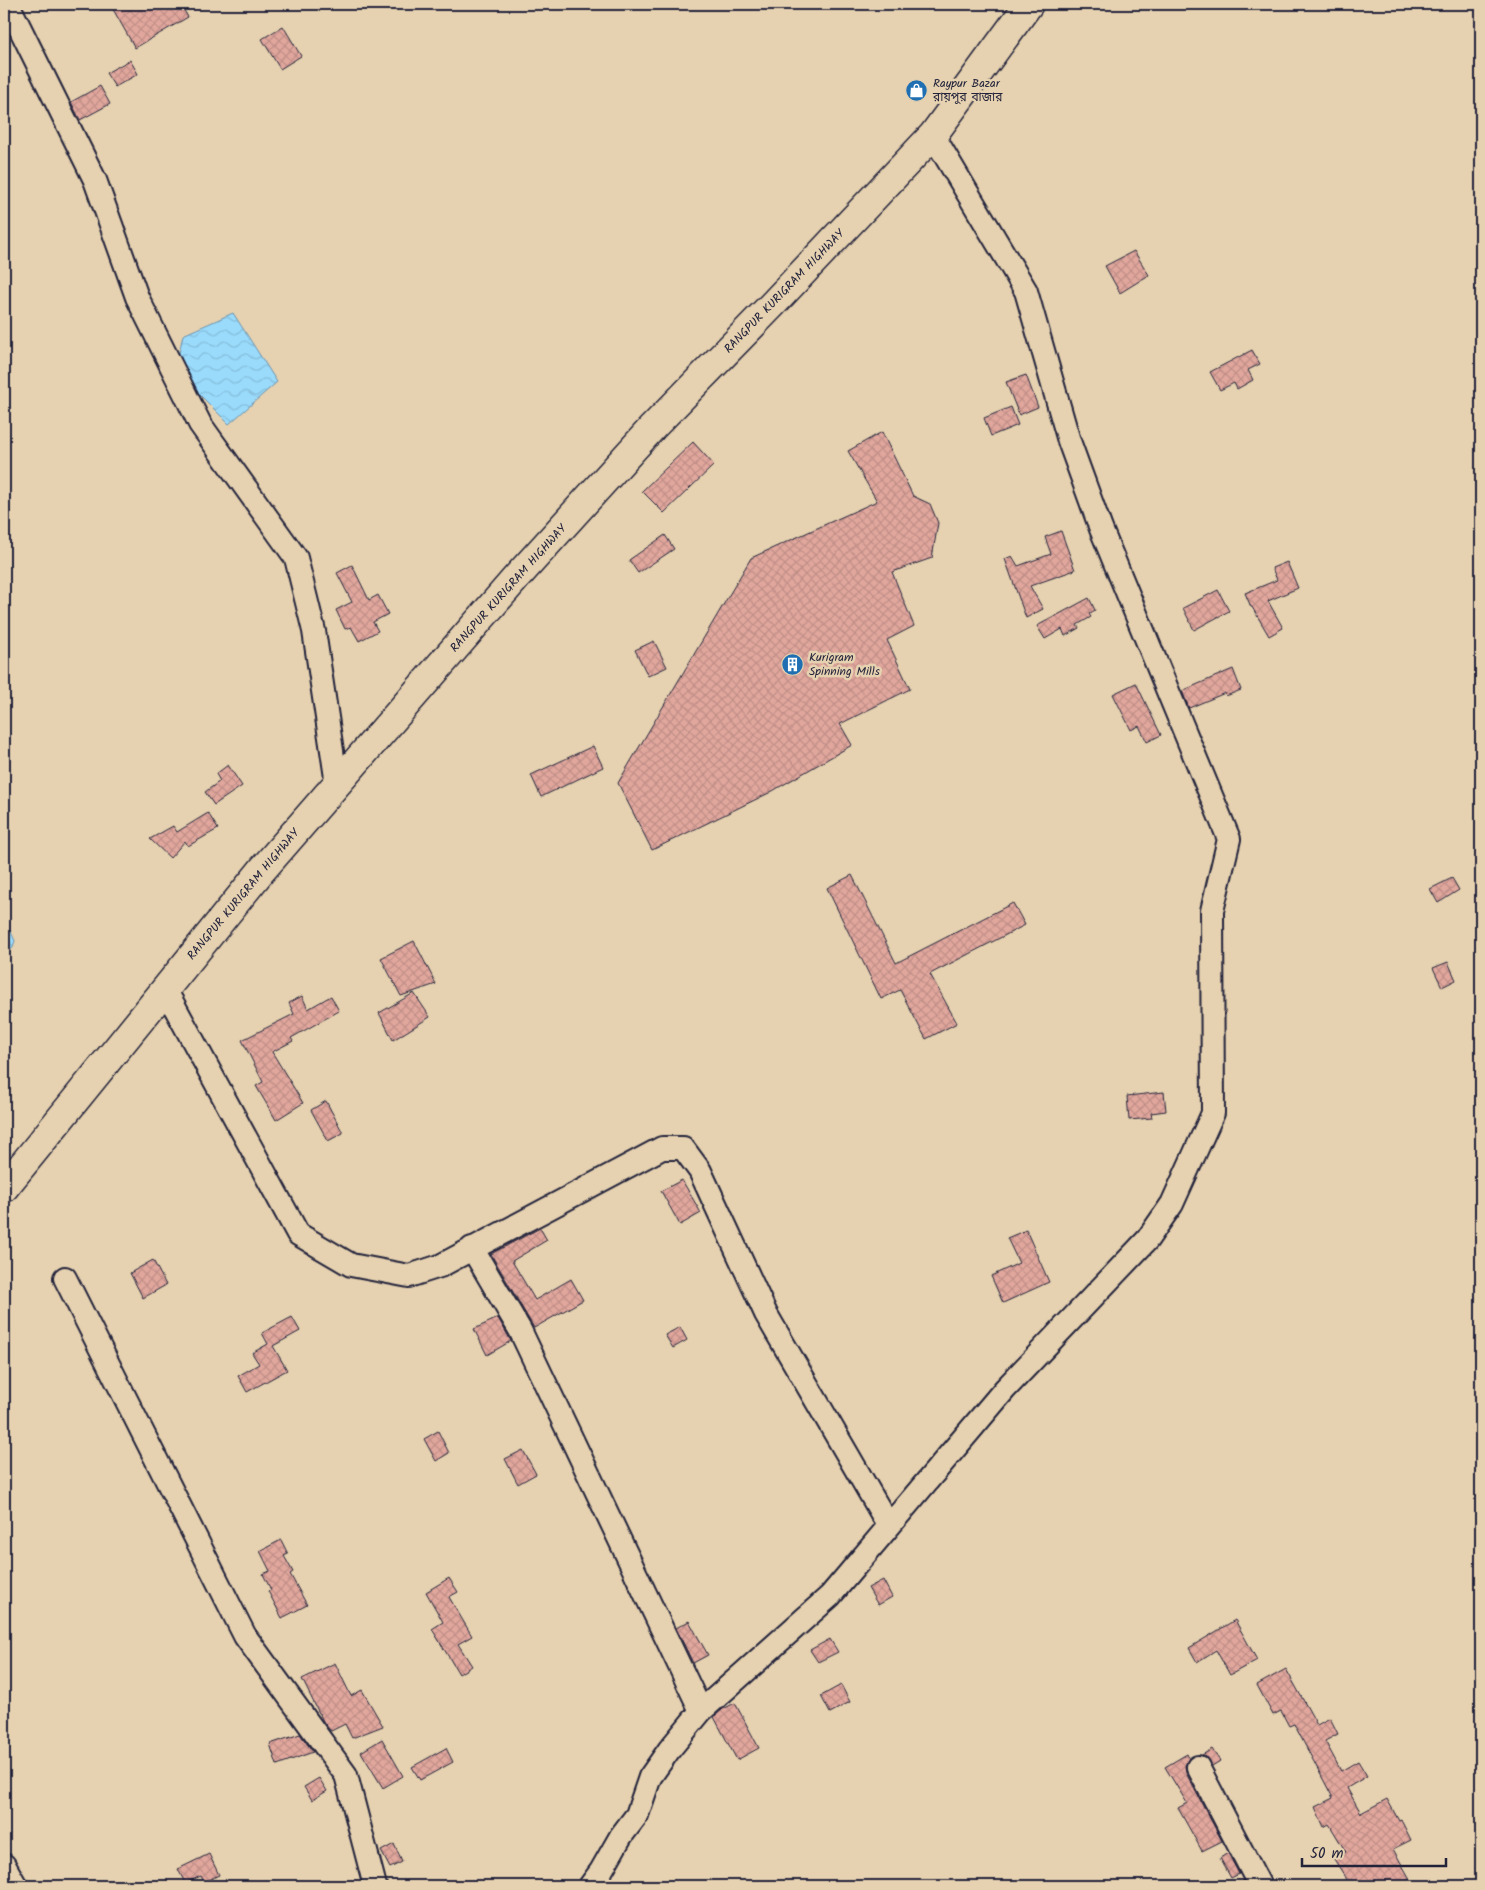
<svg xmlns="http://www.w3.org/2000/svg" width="1485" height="1890" font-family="Kalam,'Noto Sans Bengali',sans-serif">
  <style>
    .water { fill: url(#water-waves); stroke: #6a91af }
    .building { fill: url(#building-cross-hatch); stroke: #22223b }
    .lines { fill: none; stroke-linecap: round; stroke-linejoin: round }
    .minor-casing { stroke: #22223b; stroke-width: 26 }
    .highway-casing { stroke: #22223b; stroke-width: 31 }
    .minor { stroke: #e6d2b0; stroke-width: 22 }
    .highway { stroke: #e6d2b0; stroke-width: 28 }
    .labels { text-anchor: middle; stroke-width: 5; stroke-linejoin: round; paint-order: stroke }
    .poi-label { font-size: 12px; fill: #22223b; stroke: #e6d2b0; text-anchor: start }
    .street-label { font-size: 12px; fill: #22223b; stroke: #e6d2b0 }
  </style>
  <defs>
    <pattern id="water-waves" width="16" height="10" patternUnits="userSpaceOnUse" patternTransform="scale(1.25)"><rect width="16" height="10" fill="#9adbfc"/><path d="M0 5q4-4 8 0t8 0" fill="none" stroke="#84bcd9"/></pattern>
    <pattern id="building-cross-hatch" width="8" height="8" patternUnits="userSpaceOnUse" patternTransform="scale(1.25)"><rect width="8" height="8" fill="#e1a79d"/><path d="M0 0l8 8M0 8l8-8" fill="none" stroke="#c18f88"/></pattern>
  </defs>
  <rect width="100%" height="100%" fill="#e6d2b0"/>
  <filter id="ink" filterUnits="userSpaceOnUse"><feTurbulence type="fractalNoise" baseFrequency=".02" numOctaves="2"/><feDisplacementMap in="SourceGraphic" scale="10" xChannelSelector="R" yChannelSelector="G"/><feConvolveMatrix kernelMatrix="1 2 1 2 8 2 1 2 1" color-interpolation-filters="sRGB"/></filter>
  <g filter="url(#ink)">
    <path class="water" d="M 233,313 L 277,382 L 229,424 L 192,387 L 179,353 L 183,335 Z
      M 4,925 L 11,932 L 15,941 L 12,949 L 4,954 Z"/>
    <path class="building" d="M 110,4 L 180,4 L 188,17 L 135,48 Z
      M 283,26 L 301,56 L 280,69 L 262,39 Z
      M 130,60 L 138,74 L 115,87 L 106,73 Z
      M 100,86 L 110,104 L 80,120 L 71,102 Z
      M 1134,251 L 1149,275 L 1120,293 L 1105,266 Z
      M 1252,350 L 1260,364 L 1248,370 L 1253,380 L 1237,389 L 1234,383 L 1220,390 L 1210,372 Z
      M 1026,375 L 1038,407 L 1019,415 L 1006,382 Z
      M 1011,407 L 1018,425 L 991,436 L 984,418 Z
      M 882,432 L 913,496 L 930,504 L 938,523 L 932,558 L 892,572 L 914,626 L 887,640 L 910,689 L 840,724 L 852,745 L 769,793 L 652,850 L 618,783 L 751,558 L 877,501 L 848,451 Z
      M 693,442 L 714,465 L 664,513 L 642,491 Z
      M 1061,531 L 1075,570 L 1030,586 L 1043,609 L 1026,618 L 1005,559 L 1012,556 L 1018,566 L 1051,554 L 1045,537 Z
      M 665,535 L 674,549 L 638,573 L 629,560 Z
      M 1287,562 L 1298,588 L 1268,601 L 1283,628 L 1269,636 L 1252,607 L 1251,607 L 1245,593 L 1277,580 L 1272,568 Z
      M 352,565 L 369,600 L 378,595 L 388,614 L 373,622 L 378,631 L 359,641 L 351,627 L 345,629 L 336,610 L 352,602 L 337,573 Z
      M 1218,590 L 1229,611 L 1194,630 L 1183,608 Z
      M 1089,598 L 1095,610 L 1089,614 L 1091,617 L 1077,625 L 1079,628 L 1065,636 L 1062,629 L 1045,639 L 1037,626 Z
      M 654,641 L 667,667 L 648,676 L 635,650 Z
      M 1233,669 L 1241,690 L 1226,696 L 1225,693 L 1189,708 L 1182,691 Z
      M 1136,683 L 1161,735 L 1147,742 L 1139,726 L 1131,730 L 1113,694 Z
      M 593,746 L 603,767 L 541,797 L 531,775 Z
      M 228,765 L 242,786 L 214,805 L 205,792 L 220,781 L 216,774 Z
      M 208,813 L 218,829 L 188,846 L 185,841 L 170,858 L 150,839 L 173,826 L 177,832 Z
      M 852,875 L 896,963 L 1013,903 L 1025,925 L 930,974 L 957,1023 L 926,1039 L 900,990 L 881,999 L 827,888 Z
      M 1452,878 L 1459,890 L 1438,903 L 1430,889 Z
      M 414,941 L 436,984 L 401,996 L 381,958 Z
      M 1448,962 L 1456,980 L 1442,987 L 1433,968 Z
      M 414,993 L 430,1017 L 393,1040 L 379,1013 Z
      M 302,996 L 308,1009 L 331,996 L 339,1011 L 291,1038 L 293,1041 L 272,1052 L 303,1103 L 276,1120 L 256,1086 L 263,1082 L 242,1040 L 294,1014 L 289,1003 Z
      M 1164,1092 L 1166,1111 L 1151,1113 L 1152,1118 L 1129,1120 L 1127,1096 Z
      M 326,1101 L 343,1133 L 328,1141 L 311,1110 Z
      M 682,1180 L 701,1213 L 680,1225 L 661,1191 Z
      M 540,1228 L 547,1240 L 512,1261 L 535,1300 L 571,1279 L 583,1300 L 534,1328 L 491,1254 Z
      M 1026,1230 L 1049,1282 L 1003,1303 L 991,1276 L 1019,1263 L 1007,1238 Z
      M 153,1260 L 166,1285 L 143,1298 L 130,1273 Z
      M 292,1317 L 300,1331 L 273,1346 L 287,1370 L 247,1392 L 238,1376 L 259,1364 L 252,1353 L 268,1344 L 262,1333 Z
      M 498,1318 L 511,1341 L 487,1355 L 474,1329 Z
      M 680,1327 L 687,1340 L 673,1348 L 665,1335 Z
      M 438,1431 L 449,1453 L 436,1461 L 424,1439 Z
      M 523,1450 L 536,1474 L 518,1484 L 505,1459 Z
      M 281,1540 L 288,1554 L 284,1556 L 293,1572 L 290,1574 L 307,1605 L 282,1618 L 268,1591 L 271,1590 L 263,1574 L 270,1571 L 260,1551 Z
      M 449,1578 L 458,1592 L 449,1597 L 472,1636 L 458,1644 L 472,1666 L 459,1674 L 432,1629 L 443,1622 L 426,1592 Z
      M 883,1580 L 892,1597 L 878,1605 L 868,1588 Z
      M 1235,1620 L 1257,1660 L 1230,1675 L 1216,1650 L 1197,1662 L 1189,1648 Z
      M 689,1621 L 708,1655 L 693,1663 L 676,1628 Z
      M 830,1639 L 838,1652 L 818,1662 L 810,1650 Z
      M 335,1663 L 351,1696 L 362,1690 L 383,1726 L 352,1738 L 345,1724 L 331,1731 L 324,1723 L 302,1679 Z
      M 1286,1669 L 1317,1725 L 1330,1718 L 1338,1734 L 1325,1741 L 1341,1771 L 1358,1761 L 1367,1776 L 1347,1788 L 1361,1813 L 1387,1799 L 1399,1821 L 1401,1820 L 1411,1840 L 1393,1849 L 1410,1879 L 1397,1886 L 1351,1886 L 1334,1859 L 1346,1852 L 1329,1824 L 1324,1827 L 1315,1807 L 1333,1798 L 1294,1724 L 1289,1726 L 1281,1711 L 1273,1715 L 1257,1685 Z
      M 841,1685 L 850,1702 L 830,1713 L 821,1696 Z
      M 735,1703 L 759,1748 L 737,1760 L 714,1717 L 723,1709 Z
      M 300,1734 L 313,1752 L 277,1765 L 270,1744 Z
      M 382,1739 L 403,1776 L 383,1788 L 361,1752 Z
      M 446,1748 L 453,1762 L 420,1780 L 412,1767 Z
      M 1212,1749 L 1220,1761 L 1212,1766 L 1205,1756 L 1202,1755 Z
      M 1187,1754 L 1189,1758 L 1185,1766 L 1186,1773 L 1222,1841 L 1202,1851 L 1178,1808 L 1187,1803 L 1165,1767 Z
      M 319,1778 L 327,1791 L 312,1800 L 304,1787 Z
      M 394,1844 L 402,1862 L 390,1868 L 381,1851 Z
      M 1228,1853 L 1239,1874 L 1231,1878 L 1220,1858 Z
      M 209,1854 L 219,1875 L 204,1882 L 201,1876 L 185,1883 L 178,1869 Z"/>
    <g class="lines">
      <defs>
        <path id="minor" d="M 8,4 L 95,180 L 137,297 L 200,424 L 296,558 L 314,631 L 337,784
          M 165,989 L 298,1234 L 351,1265 L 409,1276 L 440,1266 L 662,1148 L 683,1148 L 700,1171 L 766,1314 L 889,1526
          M 472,1248 L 520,1330 L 701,1711
          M 65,1278 L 245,1636 L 346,1775 L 375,1886
          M 1198,1767 L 1260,1886
          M 4,1865 L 16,1886
          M 590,1886 L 601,1871 L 621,1836 L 637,1815 L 650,1777 L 669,1750 L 701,1711 L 830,1596 L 1005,1389 L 1147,1240 L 1172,1204 L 1213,1113 L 1212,911 L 1229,839 L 1101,529 L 1069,441 L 1026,291 L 933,135"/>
        <path id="highway" d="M 4,1188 L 262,870 L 516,578 L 652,428 L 773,304 L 933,135 L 1029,4"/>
      </defs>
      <use href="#minor" class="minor-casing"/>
      <use href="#highway" class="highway-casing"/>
      <use href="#minor" class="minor"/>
      <use href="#highway" class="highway"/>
    </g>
  </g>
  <defs>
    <symbol id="shop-disc" viewBox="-11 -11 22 22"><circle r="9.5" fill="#1f6fb2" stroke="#e6d2b0"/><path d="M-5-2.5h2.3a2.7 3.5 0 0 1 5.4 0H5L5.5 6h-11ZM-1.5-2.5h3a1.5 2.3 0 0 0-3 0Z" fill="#fff"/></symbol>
    <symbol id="building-disc" viewBox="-11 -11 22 22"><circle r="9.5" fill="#1f6fb2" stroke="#e6d2b0"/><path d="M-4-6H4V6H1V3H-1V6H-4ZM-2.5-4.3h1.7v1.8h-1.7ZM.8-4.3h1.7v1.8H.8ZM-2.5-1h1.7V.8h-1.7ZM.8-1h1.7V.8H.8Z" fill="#fff"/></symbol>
  </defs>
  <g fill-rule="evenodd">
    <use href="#shop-disc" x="904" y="78" width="25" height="25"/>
    <use href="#building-disc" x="780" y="652" width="25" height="25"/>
  </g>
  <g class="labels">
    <g class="poi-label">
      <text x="933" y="87">Raypur Bazar<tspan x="933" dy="14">রায়পুর বাজার</tspan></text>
      <text x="809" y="661">Kurigram<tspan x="809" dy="14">Spinning Mills</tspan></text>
    </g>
    <g class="street-label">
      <text transform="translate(784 291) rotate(-46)" y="4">RANGPUR KURIGRAM HIGHWAY</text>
      <text transform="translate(508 588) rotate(-48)" y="4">RANGPUR KURIGRAM HIGHWAY</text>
      <text transform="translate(243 894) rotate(-50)" y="4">RANGPUR KURIGRAM HIGHWAY</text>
    </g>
  </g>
  <rect width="1485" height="1890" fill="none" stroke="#e6d2b0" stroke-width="20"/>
  <rect x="10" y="10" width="1465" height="1870" fill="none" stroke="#22223b" stroke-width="2" filter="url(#ink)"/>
  <path d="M1302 1858v8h144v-8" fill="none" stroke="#22223b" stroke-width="2.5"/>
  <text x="1310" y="1858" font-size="15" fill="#22223b" stroke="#e6d2b0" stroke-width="4" paint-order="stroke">50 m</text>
</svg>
